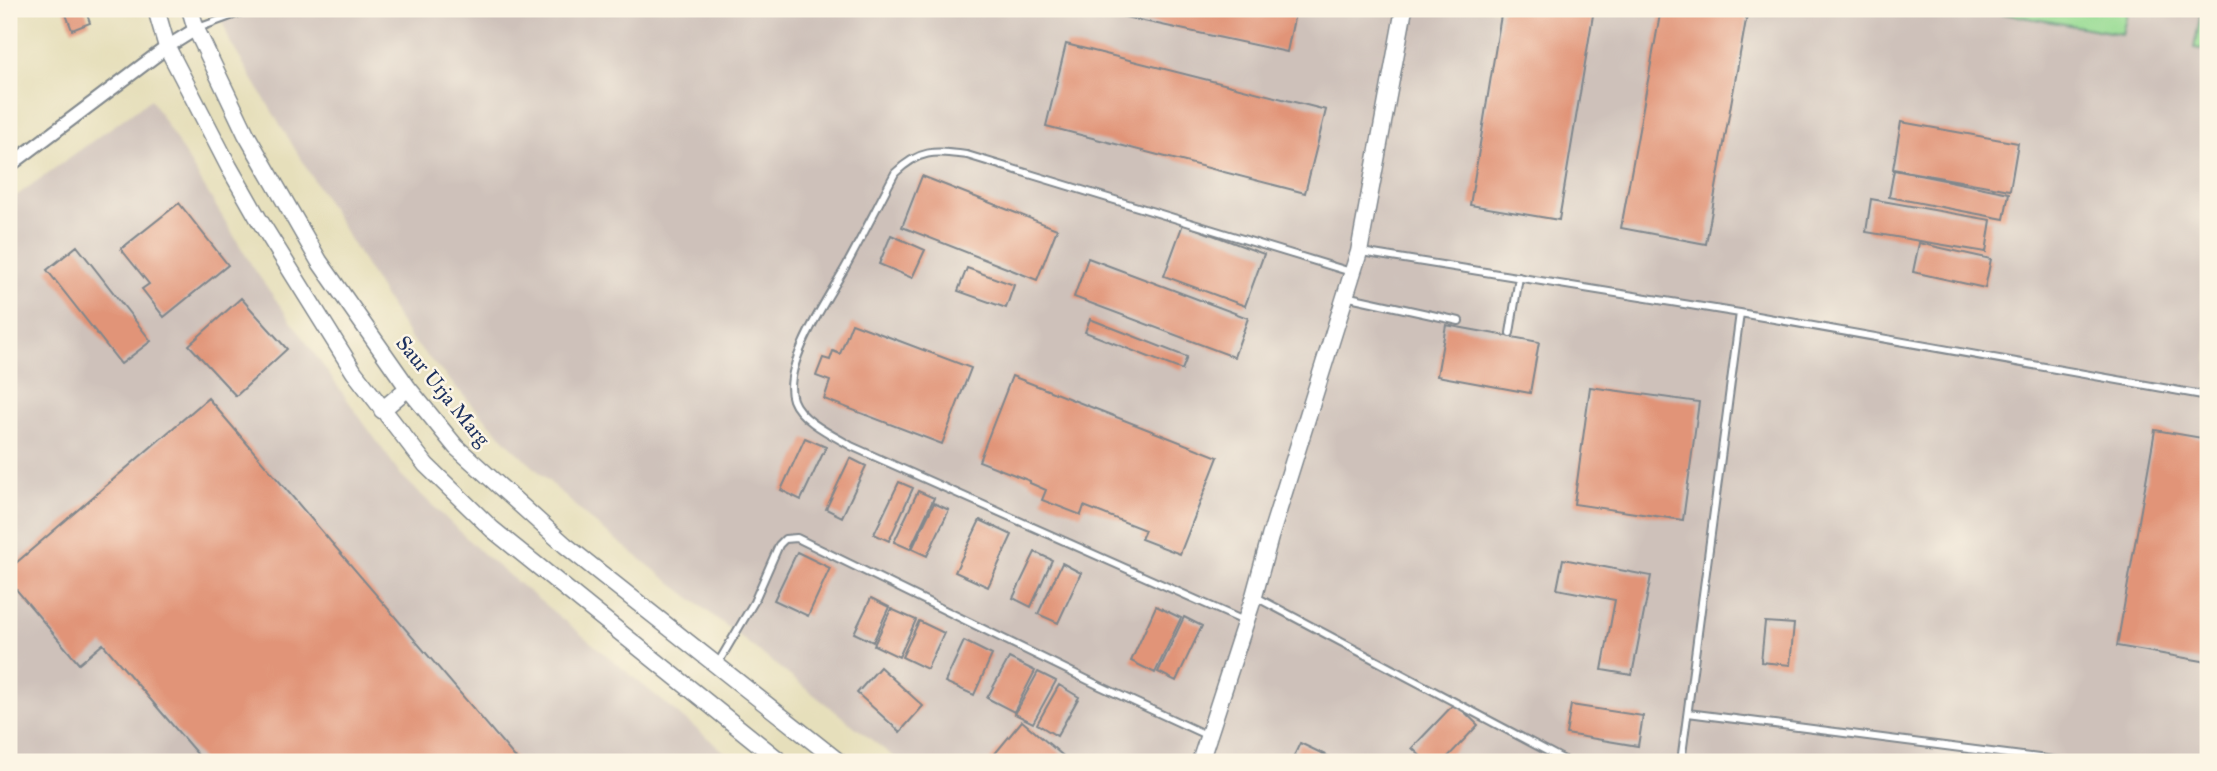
<svg xmlns="http://www.w3.org/2000/svg" width="2217" height="771" font-family="'IM FELL Great Primer',serif">
  <style>
    .industrial { fill: #cec1ba }
    .green { fill: #99dc94; stroke: #5a8679; stroke-width: 2 }
    .building { fill: #e19478 }
    .lines { fill: none; stroke-linecap: round; stroke-linejoin: round }
    .service-casing { stroke: #80878c; stroke-width: 10 }
    .minor-casing { stroke: #80878c; stroke-width: 16 }
    .tertiary-casing { stroke: #80878c; stroke-width: 19 }
    .service { stroke: #fff; stroke-width: 6 }
    .minor { stroke: #fff; stroke-width: 12 }
    .tertiary { stroke: #fff; stroke-width: 16 }
    .labels { text-anchor: middle; stroke-width: 5; stroke-linejoin: round; paint-order: stroke }
    .street-label { font-size: 21px; fill: #1b2f5e; stroke: #fcf5e5 }
  </style>
  <rect width="100%" height="100%" fill="#fcf5e5"/>
  <filter id="ink" filterUnits="userSpaceOnUse"><feTurbulence type="fractalNoise" baseFrequency=".0143" numOctaves="2"/><feDisplacementMap in="SourceGraphic" scale="14" xChannelSelector="R" yChannelSelector="G"/><feConvolveMatrix kernelMatrix="1 2 1 2 8 2 1 2 1" color-interpolation-filters="sRGB"/></filter>
  <filter id="wash" filterUnits="userSpaceOnUse"><feTurbulence type="fractalNoise" baseFrequency=".00686" numOctaves="4" result="noise"/><feDisplacementMap in="SourceGraphic" scale="28" xChannelSelector="R" yChannelSelector="G"/><feGaussianBlur stdDeviation="1.57" result="paint"/><feColorMatrix in="noise" values="0 0 0 0 0 0 0 0 0 0 0 0 0 0 0 0 0 1.4 0 .05"/><feComposite in="paint" operator="in"/></filter>
  <g filter="url(#wash)">
    <rect width="100%" height="100%" fill="#e6dfbb"/>
    <path class="industrial" d="M 218,9 L 2208,9 L 2208,762 L 900,762 L 588,518 L 507,442 L 409,337 L 230,42 Z
      M 151,99 L 254,269 L 401,475 L 484,555 L 737,762 L 9,762 L 9,201 Z"/>
    <path class="green" d="M 1976,9 L 2128,9 L 2122,34 Z
      M 2202,9 L 2208,9 L 2208,50 L 2194,48 Z"/>
    <g id="blocks">
      <path class="building" d="M 64,9 L 85,9 L 90,23 L 72,30 Z
        M 1088,9 L 1296,9 L 1287,52 Z
        M 1502,9 L 1594,9 L 1559,220 L 1470,205 Z
        M 1661,9 L 1748,9 L 1706,244 L 1621,228 Z
        M 1066,44 L 1326,110 L 1305,193 L 1046,126 Z
        M 1901,122 L 2018,143 L 2010,190 L 1893,169 Z
        M 1894,170 L 2009,193 L 2004,219 L 1889,197 Z
        M 922,176 L 1057,229 L 1037,280 L 902,227 Z
        M 1871,199 L 1991,220 L 1986,252 L 1866,232 Z
        M 179,203 L 228,265 L 164,317 L 142,289 L 149,284 L 121,249 Z
        M 1183,224 L 1264,254 L 1245,306 L 1164,276 Z
        M 891,235 L 925,250 L 912,278 L 879,264 Z
        M 1919,243 L 1991,259 L 1985,288 L 1913,272 Z
        M 77,246 L 151,341 L 121,364 L 47,270 Z
        M 1088,258 L 1248,318 L 1234,357 L 1074,297 Z
        M 967,268 L 1014,285 L 1006,308 L 958,291 Z
        M 241,298 L 287,349 L 236,396 L 189,345 Z
        M 1090,319 L 1187,357 L 1182,370 L 1085,332 Z
        M 852,323 L 971,368 L 942,444 L 824,399 L 830,381 L 816,376 L 823,358 L 830,360 L 833,351 L 840,354 Z
        M 1446,325 L 1539,342 L 1530,393 L 1437,376 Z
        M 1012,376 L 1218,457 L 1180,554 L 1141,539 L 1145,530 L 1084,506 L 1081,515 L 1042,500 L 1046,490 L 1030,483 L 1030,481 L 979,461 Z
        M 1590,387 L 1699,402 L 1683,520 L 1574,504 Z
        M 208,398 L 519,762 L 204,762 L 103,644 L 79,664 L 9,581 L 9,569 Z
        M 2155,430 L 2208,439 L 2208,662 L 2117,646 Z
        M 805,438 L 826,447 L 801,500 L 781,490 Z
        M 850,458 L 866,466 L 842,517 L 826,509 Z
        M 899,482 L 913,488 L 889,541 L 874,534 Z
        M 918,491 L 934,498 L 910,549 L 894,542 Z
        M 934,503 L 949,510 L 927,556 L 912,549 Z
        M 980,520 L 1012,535 L 988,587 L 955,572 Z
        M 797,552 L 830,568 L 808,616 L 774,600 Z
        M 1035,552 L 1052,560 L 1031,607 L 1013,598 Z
        M 1563,559 L 1651,576 L 1632,675 L 1602,670 L 1615,600 L 1557,589 Z
        M 1062,563 L 1081,573 L 1058,623 L 1038,614 Z
        M 871,598 L 889,607 L 873,642 L 854,633 Z
        M 1156,606 L 1181,618 L 1155,673 L 1131,661 Z
        M 891,609 L 916,620 L 899,657 L 874,645 Z
        M 1184,617 L 1202,626 L 1176,681 L 1158,672 Z
        M 919,621 L 944,633 L 927,669 L 902,657 Z
        M 1765,622 L 1794,624 L 1790,665 L 1761,662 Z
        M 964,641 L 992,655 L 974,695 L 945,682 Z
        M 1009,658 L 1035,671 L 1014,712 L 987,698 Z
        M 880,667 L 923,706 L 900,732 L 857,693 Z
        M 1038,672 L 1056,681 L 1033,723 L 1015,714 Z
        M 1059,685 L 1079,697 L 1057,736 L 1037,724 Z
        M 1455,703 L 1478,725 L 1443,762 L 1427,762 L 1412,748 Z
        M 1571,705 L 1643,716 L 1638,746 L 1566,734 Z
        M 1022,721 L 1068,760 L 1065,762 L 988,762 Z
        M 1300,743 L 1336,760 L 1335,762 L 1291,762 Z"/>
    </g>
  </g>
  <g filter="url(#ink)">
    <use href="#blocks" fill-opacity="0" stroke="#80878c" stroke-width="2"/>
    <g class="lines">
      <defs>
        <path id="service" d="M 198,28 L 250,9
          M 1361,252 L 1740,313 L 2208,396
          M 1345,296 L 1459,321
          M 1510,333 L 1519,277
          M 1254,596 L 1568,762
          M 1244,621 L 851,446 C 834,436 800,420 793,400 C 781,366 828,298 845,268 C 862,237 878,205 895,173 C 920,149 934,151 967,155 L 1351,272
          M 718,663 L 754,602 L 779,545 L 785,539 L 797,538 L 1100,686 L 1206,735
          M 1688,713 L 2062,761
          M 1681,762 L 1740,313"/>
        <path id="minor" d="M 9,166 L 167,47 L 196,29"/>
        <path id="tertiary" d="M 156,9 L 167,47 L 229,167 L 258,218 L 354,372 L 426,465 L 492,529 L 781,762
          M 190,9 L 196,29 L 246,134 L 319,261 L 408,388 L 456,447 L 565,545 L 839,762
          M 382,410 L 408,388
          M 1200,762 L 1254,596 L 1270,537 L 1359,252 L 1404,9"/>
      </defs>
      <use href="#service" class="service-casing"/>
      <use href="#minor" class="minor-casing"/>
      <use href="#tertiary" class="tertiary-casing"/>
      <use href="#service" class="service"/>
      <use href="#minor" class="minor"/>
      <use href="#tertiary" class="tertiary"/>
    </g>
  </g>
  <g class="labels">
    <g class="street-label">
      <text transform="translate(443 391) rotate(51)" y="7">Saur Urja Marg</text>
    </g>
  </g>
  <rect width="2217" height="771" fill="none" stroke="#fcf5e5" stroke-width="35"/>
</svg>
